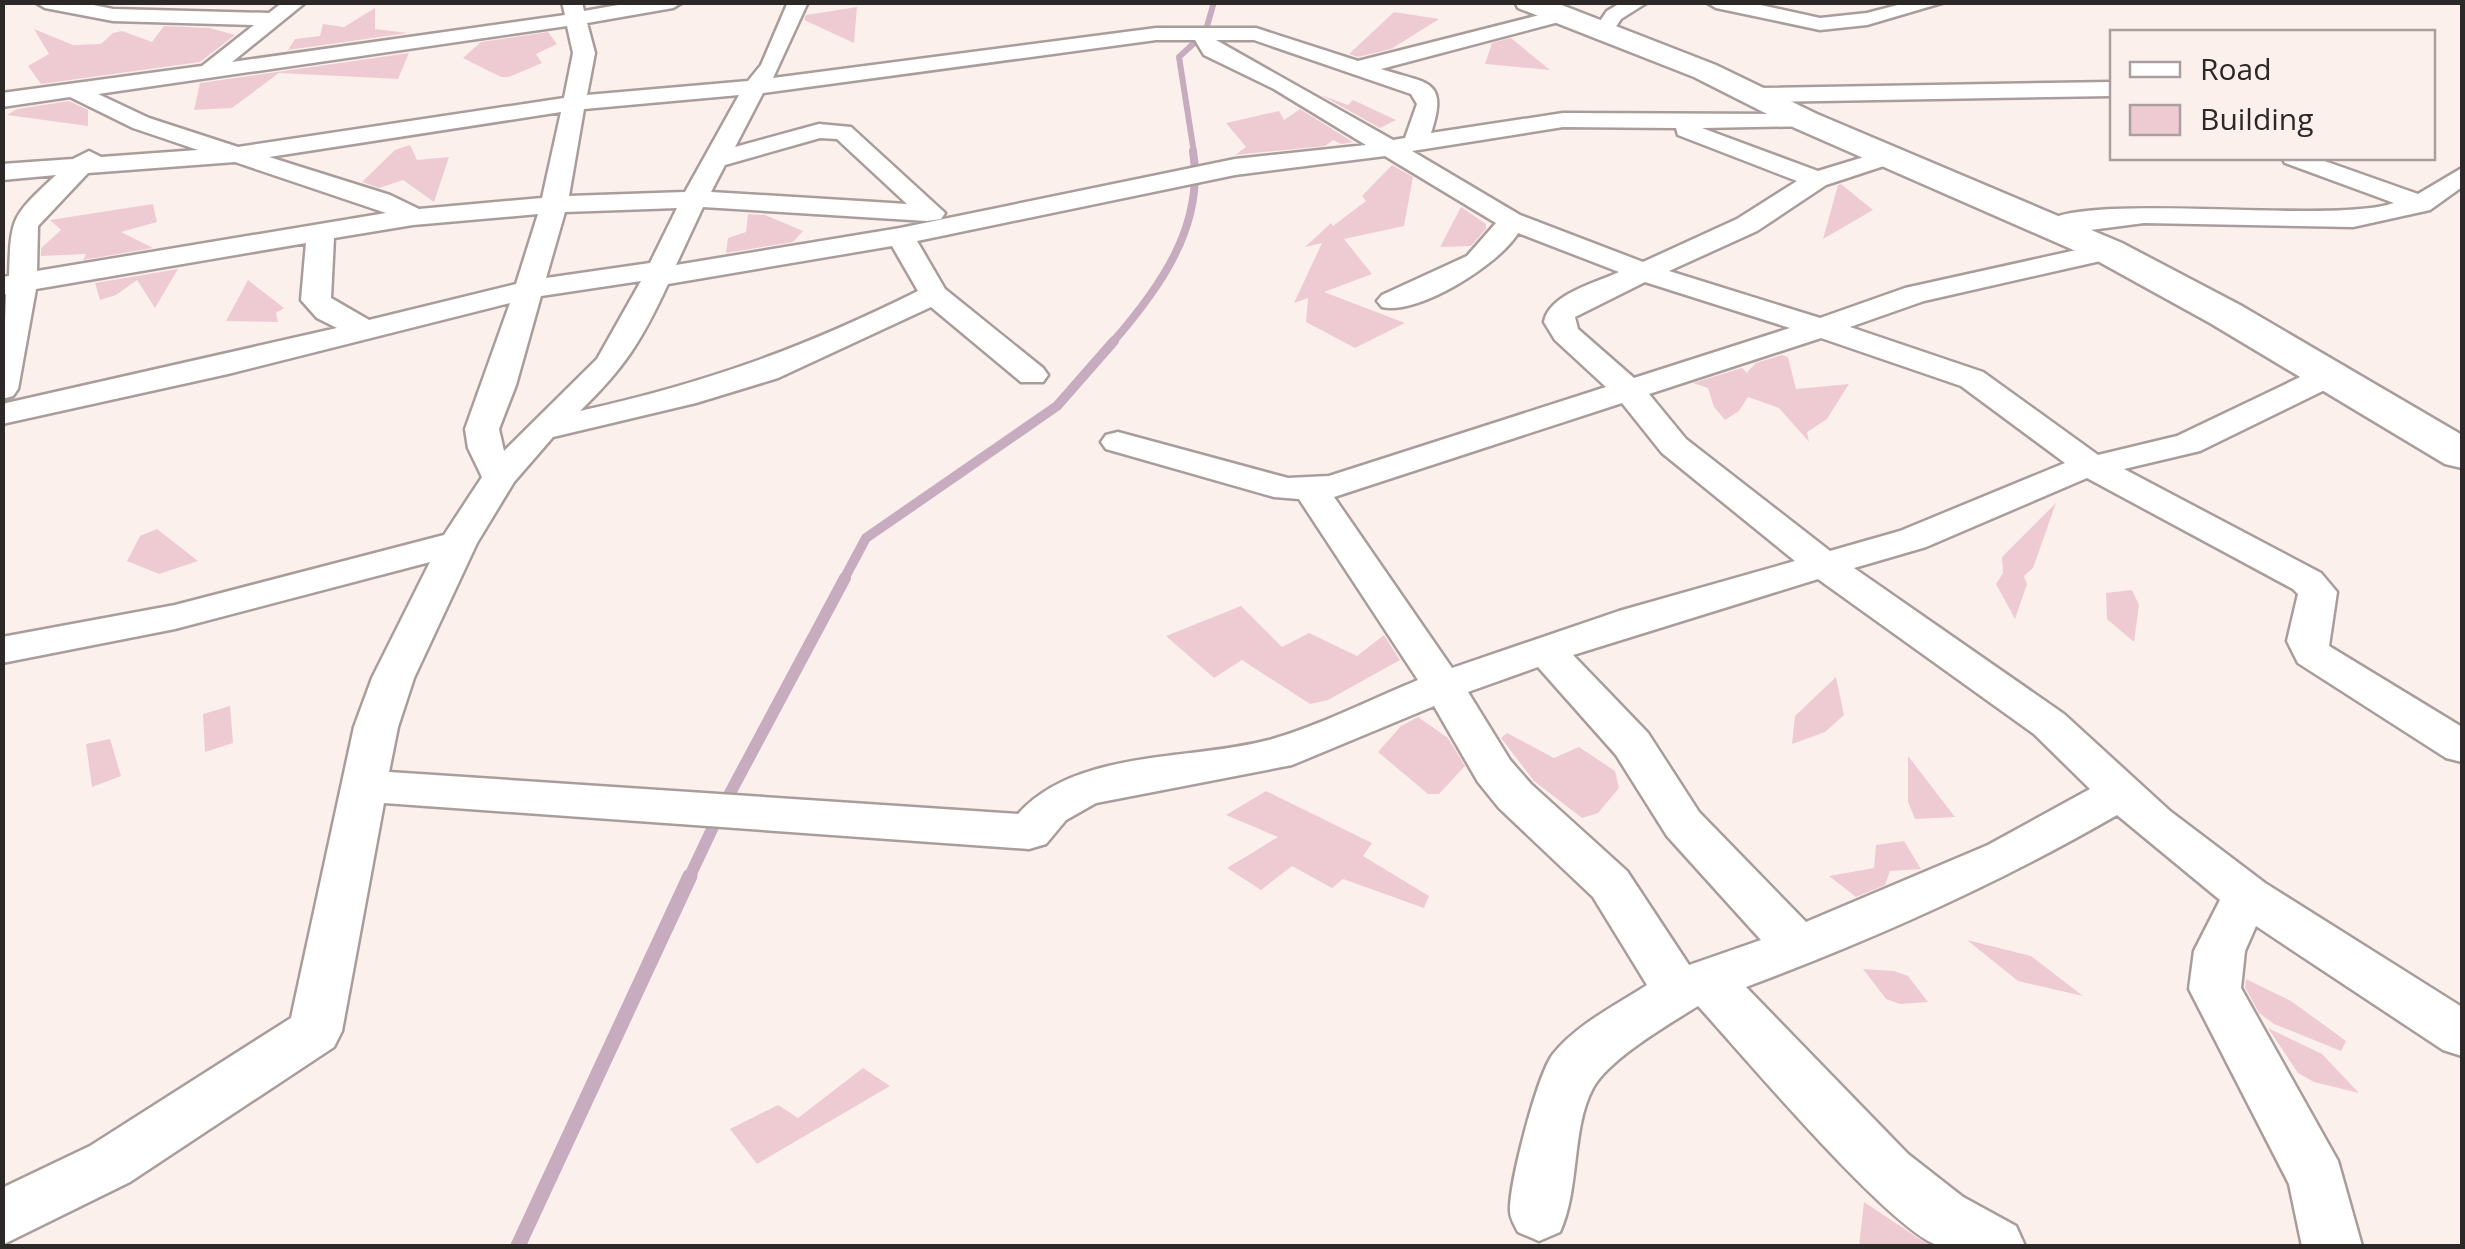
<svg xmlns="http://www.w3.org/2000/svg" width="2465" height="1249" font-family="'Open Sans',sans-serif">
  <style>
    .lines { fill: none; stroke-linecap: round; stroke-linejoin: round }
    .stream-far4 { stroke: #c7acc0; stroke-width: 6 }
    .stream-far3 { stroke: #c7acc0; stroke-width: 8 }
    .stream-far2 { stroke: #c7acc0; stroke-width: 10 }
    .stream-far1 { stroke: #c7acc0; stroke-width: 12 }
    .stream { stroke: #c7acc0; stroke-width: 15 }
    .building { fill: #eecbd3 }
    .street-casing { stroke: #a99d9b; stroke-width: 5 }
    .secondary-casing { stroke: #a99d9b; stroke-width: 5 }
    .street { fill: #fff; fill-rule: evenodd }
    .secondary { fill: #fff; fill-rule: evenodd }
  </style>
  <rect width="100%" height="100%" fill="#fcf0ed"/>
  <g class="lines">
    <path class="stream-far4" d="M 1194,153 L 1179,57 L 1205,33 L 1214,2"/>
    <path class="stream-far3" d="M 1112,343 C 1159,289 1205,226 1193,151"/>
    <path class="stream-far2" d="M 843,581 L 866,538 L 1057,406 L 1114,341"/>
    <path class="stream-far1" d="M 689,878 L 721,810 L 845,578"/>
    <path class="stream" d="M 518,1246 L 690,876"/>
  </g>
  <path class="building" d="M 857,7 L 854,43 L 804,20 L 806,15 Z
    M 375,8 L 375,29 L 408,33 L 288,50 L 295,39 L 320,36 L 323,24 L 344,27 Z
    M 1394,12 L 1439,19 L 1391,49 L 1358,57 L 1349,54 Z
    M 164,26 L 210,28 L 235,35 L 200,62 L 41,84 L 28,66 L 49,54 L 34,29 L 73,45 L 101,44 L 113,33 L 122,31 L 152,42 Z
    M 548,32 L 557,44 L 536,54 L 542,63 L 509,77 L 501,77 L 463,58 L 481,42 Z
    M 1511,38 L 1550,70 L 1485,64 L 1492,43 Z
    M 409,53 L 398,79 L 279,73 L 232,108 L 194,110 L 200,83 Z
    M 1321,95 L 1348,105 L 1353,100 L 1396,120 L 1380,128 Z
    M 69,101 L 88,110 L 88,126 L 7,115 L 17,109 Z
    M 1300,109 L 1353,142 L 1341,144 L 1333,140 L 1325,146 L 1235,155 L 1246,147 L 1226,123 L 1279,111 L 1284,120 Z
    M 410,145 L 417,160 L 449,157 L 434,202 L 403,180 L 379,188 L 362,182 L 395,150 Z
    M 1392,165 L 1413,177 L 1404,226 L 1344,239 L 1372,274 L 1324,292 L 1405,323 L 1355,348 L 1306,322 L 1308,298 L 1294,303 L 1322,243 L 1305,247 L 1331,223 L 1333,226 L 1366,201 L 1362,196 Z
    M 1841,184 L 1873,210 L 1823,239 L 1838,185 Z
    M 153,204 L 157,222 L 121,232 L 153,248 L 83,260 L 86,254 L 41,256 L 41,248 L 61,230 L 50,220 Z
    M 1461,207 L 1486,224 L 1486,229 L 1471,246 L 1440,247 Z
    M 748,214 L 765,215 L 803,231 L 793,242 L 726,253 L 728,238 L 746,232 Z
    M 178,269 L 155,308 L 137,280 L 116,295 L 100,300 L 95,283 Z
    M 248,280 L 284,308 L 276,313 L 278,322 L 226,321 Z
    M 1782,355 L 1788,357 L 1796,389 L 1849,384 L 1827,419 L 1807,432 L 1809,442 L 1779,408 L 1748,397 L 1739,411 L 1725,420 L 1714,407 L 1708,388 L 1693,383 L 1742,368 L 1750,376 L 1747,372 L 1756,363 Z
    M 2056,503 L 2033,568 L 2024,576 L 2027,584 L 2015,619 L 1996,584 L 2003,573 L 2002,557 Z
    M 157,529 L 198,561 L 159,574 L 127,561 L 140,536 Z
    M 2132,590 L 2139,605 L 2134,642 L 2107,619 L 2106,593 Z
    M 1241,606 L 1282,647 L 1309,633 L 1357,656 L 1384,635 L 1400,660 L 1328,700 L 1310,704 L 1242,660 L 1214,678 L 1166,636 Z
    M 1836,677 L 1844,715 L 1825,732 L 1792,744 L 1795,716 Z
    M 230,706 L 233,743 L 205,752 L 203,714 Z
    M 1418,717 L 1448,738 L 1465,766 L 1439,794 L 1428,794 L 1378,752 L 1401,726 Z
    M 1507,733 L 1554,758 L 1579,747 L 1615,771 L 1619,788 L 1598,813 L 1582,818 L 1534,781 L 1501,738 Z
    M 110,739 L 121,776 L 92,787 L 86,744 Z
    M 1908,756 L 1955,817 L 1915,819 L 1908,802 Z
    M 1266,791 L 1372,843 L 1363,856 L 1429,896 L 1424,908 L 1343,879 L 1332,888 L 1292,866 L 1261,890 L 1227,868 L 1278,837 L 1226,815 Z
    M 1904,841 L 1921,869 L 1890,871 L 1885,885 L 1856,897 L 1829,876 L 1874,868 L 1876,845 Z
    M 1967,940 L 2031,956 L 2083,996 L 2018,981 Z
    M 1863,969 L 1894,971 L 1908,976 L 1928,1002 L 1900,1004 L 1886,999 Z
    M 2246,979 L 2291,1001 L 2346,1041 L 2341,1051 L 2274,1024 L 2259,1013 L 2245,987 Z
    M 2268,1028 L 2322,1054 L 2359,1093 L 2314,1082 L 2298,1073 Z
    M 863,1068 L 890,1086 L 757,1164 L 730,1129 L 778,1105 L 798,1118 Z
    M 1864,1202 L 1918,1238 L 1934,1246 L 1859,1246 Z"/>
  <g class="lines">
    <defs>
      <path id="street" d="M 35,2 L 79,2 L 113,9 L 269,13 L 283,2 L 306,2 L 232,62 L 565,15 L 562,2 L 582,2 L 584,11 L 635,2 L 683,2 L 673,8 L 587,23 L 595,53 L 587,95 L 748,81 L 761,65 L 788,2 L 808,2 L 773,78 L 1156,28 L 1256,28 L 1358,61 L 1563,9 L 1570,11 L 1570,19 L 1381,69 C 1427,84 1449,78 1431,133 L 1563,113 L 1806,114 L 1814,116 L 1818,121 L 1814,126 L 1702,128 L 1818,171 L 1887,150 L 1899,157 L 1896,162 L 1826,185 L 1757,231 L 1669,271 L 1820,318 L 1905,288 L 2108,243 L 2118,245 L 2122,251 L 2118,257 L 1924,301 L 1850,327 L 1983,372 L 2098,455 L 2177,436 L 2315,370 L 2337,370 L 2342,377 L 2337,384 L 2200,451 L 2124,469 L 2321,573 L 2337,592 L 2329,646 L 2462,727 L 2462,762 L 2446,758 L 2298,663 L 2287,641 L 2298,594 L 2293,589 L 2087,478 L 1926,547 L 1854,568 L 2064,714 L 2170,811 L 2265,883 L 2462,1007 L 2462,1056 L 2443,1050 L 2256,926 L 2245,951 L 2241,988 L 2338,1161 L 2362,1246 L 2302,1246 L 2289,1184 L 2189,989 L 2194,951 L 2220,900 L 2117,815 C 1998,884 1874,939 1746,987 L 1908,1154 L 1963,1197 L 2016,1226 L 2025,1246 C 1998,1246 1967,1249 1941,1246 C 1896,1238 1737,1048 1698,1006 C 1669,1024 1609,1059 1593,1088 C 1571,1129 1580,1188 1560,1232 L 1539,1241 L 1518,1232 C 1515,1226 1510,1218 1510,1211 C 1509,1184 1537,1075 1553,1054 C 1576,1025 1616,1005 1647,985 L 1593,897 L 1499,808 L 1478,782 L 1434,706 L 1292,765 L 1096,803 L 1066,820 L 1046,844 L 1029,849 L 384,803 L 342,1031 L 334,1047 L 130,1182 L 2,1245 L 2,1188 L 90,1146 L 291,1018 L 354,727 L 372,678 L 430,562 L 175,629 L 2,663 L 2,637 L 175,605 L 444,535 L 482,477 L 468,448 L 465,429 L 510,303 L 228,374 L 2,424 L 2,404 L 337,328 L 317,318 L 301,300 L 306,243 L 36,289 L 18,389 L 13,396 L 2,399 L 6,294 L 2,295 L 2,277 L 9,276 C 11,216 11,217 56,175 L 2,180 L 2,164 L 73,159 L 89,151 L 101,157 L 198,150 L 133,128 L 70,97 L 2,107 L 2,93 L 202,66 L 254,25 L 113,21 L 45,8 ZM 567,26 L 573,53 L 564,98 L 238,147 L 149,118 L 98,94 ZM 1156,40 L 1195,40 L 1204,55 L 1274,89 L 1366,145 L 1235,159 L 900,228 L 676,265 L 703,207 L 927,221 L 941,219 L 945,213 L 851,127 L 819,124 L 735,147 L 763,93 ZM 1216,40 L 1254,40 L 1411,94 L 1417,104 L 1405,138 L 1393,140 ZM 739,95 L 685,192 L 569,196 L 584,109 ZM 561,112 L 542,198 L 419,209 L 390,195 L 269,157 ZM 1563,127 L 1676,128 L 1678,135 L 1797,181 L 1737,219 L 1643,262 L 1520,215 L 1412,151 ZM 820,138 L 837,139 L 907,204 L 711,192 L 725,165 ZM 1385,156 L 1496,223 L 1467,256 L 1382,295 L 1377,301 L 1382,307 C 1417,316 1500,264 1518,233 L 1619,272 C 1596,283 1549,294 1544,322 L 1555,340 L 1606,387 L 1329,476 L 1288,478 L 1118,432 L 1106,435 L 1101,442 L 1106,449 L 1274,497 L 1299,499 L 1418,680 C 1369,700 1319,726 1269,740 C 1190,761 1076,749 1018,814 L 389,772 L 398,727 L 414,678 L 477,543 L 514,482 L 553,437 L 696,403 L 778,378 L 931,307 L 1021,382 L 1043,382 L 1048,375 L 1043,368 L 945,289 L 917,241 L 1235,175 ZM 235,162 L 386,213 L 37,271 L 38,226 L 88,173 ZM 677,208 L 650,263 L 546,278 L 565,212 ZM 538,214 L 516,284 L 369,320 L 331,298 L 334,238 L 413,225 ZM 892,246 L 918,291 C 801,349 706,383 580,411 C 625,367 641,342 668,284 ZM 641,281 L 597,359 L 504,451 L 499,429 L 516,385 L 541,296 ZM 1645,282 L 1790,328 L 1634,378 L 1578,329 L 1575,317 ZM 1821,338 L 1961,386 L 2065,463 L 1900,531 L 1830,551 L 1686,439 L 1649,394 ZM 1622,403 L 1662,453 L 1795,561 L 1619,611 L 1452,668 L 1334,497 ZM 1818,579 L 2034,734 L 2090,789 L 1988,845 L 1806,922 L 1699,812 L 1648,733 L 1573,655 ZM 1538,667 L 1616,755 L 1667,836 L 1761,940 L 1689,965 L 1627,871 L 1531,784 L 1510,760 L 1468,692 Z
        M 1622,2 L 1648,2 L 1621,19 L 1611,34 L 1597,34 L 1594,30 L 1607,11 Z
        M 1706,2 L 1747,2 L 1820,18 L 1867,13 L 1909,2 L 1945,2 L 1867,25 L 1820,30 L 1716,8 Z
        M 2112,82 L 2112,96 L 1758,102 L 1747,95 L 1758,88 Z
        M 2282,158 L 2316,158 L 2418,194 L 2462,168 L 2462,187 L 2430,210 L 2353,227 L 2144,223 L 2052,235 L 2038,227 C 2069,188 2327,226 2394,203 L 2285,163 Z"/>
      <path id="secondary" d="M 1515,2 L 1554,2 L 1716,65 L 1817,114 L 2122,243 L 2240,305 L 2462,435 L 2462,468 L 2445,464 L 2210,323 L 2094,259 L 1795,128 L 1694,77 L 1518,8 Z"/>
    </defs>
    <use href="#street" class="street-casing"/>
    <use href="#secondary" class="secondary-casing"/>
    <use href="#street" class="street"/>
    <use href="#secondary" class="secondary"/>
  </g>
  <rect width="2465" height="1249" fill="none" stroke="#2c2827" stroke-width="10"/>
  <rect x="2110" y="30" width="325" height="130" fill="#fcf0ed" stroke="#a9a09e" stroke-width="2.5"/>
  <rect x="2130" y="62" width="50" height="15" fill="#ffffff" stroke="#a9a09e" stroke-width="2.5"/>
  <text x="2200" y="80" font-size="30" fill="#2c2827">Road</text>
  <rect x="2130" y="105" width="50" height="30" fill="#eecbd3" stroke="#a9a09e" stroke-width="2.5"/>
  <text x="2200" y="130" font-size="30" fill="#2c2827">Building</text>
</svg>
